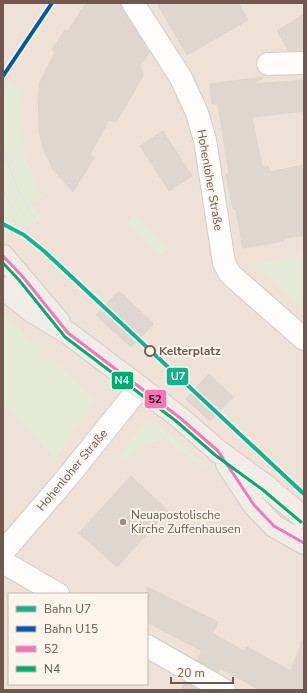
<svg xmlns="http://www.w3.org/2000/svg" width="307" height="693" font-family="'Nunito Sans',sans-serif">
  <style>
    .residential { fill: #eee2d8; fill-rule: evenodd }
    .green { fill: #e4ead6 }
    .building { fill: #dfd6d0; stroke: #ded3cd }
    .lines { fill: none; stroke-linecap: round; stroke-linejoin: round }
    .minor-casing { stroke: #d3ccc6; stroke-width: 24 }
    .major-casing { stroke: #d4cbc7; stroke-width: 24 }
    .minor { stroke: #fefdfc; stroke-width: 22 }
    .major { stroke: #f1ece6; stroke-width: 22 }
    .tram { stroke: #e4e2e4; stroke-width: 1 }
    .bus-1-casing { stroke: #fdf5ec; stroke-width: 6 }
    .bus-2-casing { stroke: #fdf5ec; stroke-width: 6 }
    .bus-1 { stroke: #fc72b6; stroke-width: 3 }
    .bus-2 { stroke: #00ad70; stroke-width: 3 }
    .rail-1-casing { stroke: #fdf5ec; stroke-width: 7 }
    .rail-2-casing { stroke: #fdf5ec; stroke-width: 7 }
    .rail-1 { stroke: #0eb48d; stroke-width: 4 }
    .rail-2 { stroke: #005aab; stroke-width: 4 }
    .stop-dot { fill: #fdf5ec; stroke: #71574d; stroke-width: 2 }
    .poi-dot { fill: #a08d84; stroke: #fdf5ec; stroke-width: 1.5 }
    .labels { text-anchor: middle; stroke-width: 4; stroke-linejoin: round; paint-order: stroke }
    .street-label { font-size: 12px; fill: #71574d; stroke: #fdf5ec }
    .stop-label { font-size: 12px; font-weight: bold; fill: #71574d; stroke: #fdf5ec; text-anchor: start }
    .poi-label { font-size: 12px; fill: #71574d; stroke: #fdf5ec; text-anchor: start }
    .line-badge { stroke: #fdf5ec; stroke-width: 1.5 }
    .badge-label { font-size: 11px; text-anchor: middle; font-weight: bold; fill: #fff }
    .pale-badge-label { font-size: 11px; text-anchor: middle; font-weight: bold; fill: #111 }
  </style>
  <rect width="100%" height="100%" fill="#f6f0ea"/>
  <path class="residential" d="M 3,3 L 304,3 L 304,690 L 3,690 ZM 9,594 L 147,594 L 147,684 L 9,684 Z"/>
  <path class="green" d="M 3,68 L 14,86 L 23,88 C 17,130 23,159 42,197 L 31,204 L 41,220 L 10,233 L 4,242 Z
    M 135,214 L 168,247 L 160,256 L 126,224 Z
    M 304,254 L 304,308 L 269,277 L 252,265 Z
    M 3,313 L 95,401 L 55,458 L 3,405 Z
    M 149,421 L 155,422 L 205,464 L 203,468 L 165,438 L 139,447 L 126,460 L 120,455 L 141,427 Z"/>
  <path class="building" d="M 86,3 L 120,3 L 149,53 L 140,66 L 143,76 L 116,122 L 109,120 L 90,154 L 94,158 L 73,192 L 53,169 L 44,150 L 39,132 L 38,100 L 40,82 L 55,52 L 52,50 L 65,30 L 68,31 Z
    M 157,3 L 238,3 L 248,20 L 187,55 Z
    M 304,14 L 304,51 L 289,51 L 277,31 Z
    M 264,77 L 253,84 L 304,80 L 304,111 L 252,117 L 262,167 L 268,166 L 270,172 L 304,165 L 304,235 L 284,238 L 284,241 L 243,248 L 236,209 L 233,209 L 226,174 L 229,174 L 218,104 L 212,104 L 210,84 Z
    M 163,131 L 192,176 L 169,191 L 140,146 Z
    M 119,291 L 154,324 L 131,347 L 96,315 Z
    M 209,374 L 233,397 L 210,421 L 186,399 Z
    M 131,476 L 168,511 L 117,567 L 79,533 Z
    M 147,587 L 218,622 L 212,633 L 244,651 L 247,647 L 291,671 L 302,641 L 304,641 L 304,690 L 260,690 L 220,668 L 218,672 L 197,660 L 202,651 L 147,622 Z
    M 185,682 L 199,690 L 181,690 Z"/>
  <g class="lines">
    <defs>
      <path id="minor" d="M 133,3 L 181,78 L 197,113 L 205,140 L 224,263 L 230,274 L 304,339
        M 268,64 L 304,63
        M 3,552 L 66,479 L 140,387
        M 3,562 L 58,594
        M 147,646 L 224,690"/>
      <path id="major" d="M 3,256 L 59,322
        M 3,288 L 30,310 L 68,333 L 179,417 L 218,451 L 266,486 L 304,518
        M 227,464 L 254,505 L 274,526 L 304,543"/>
    </defs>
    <use href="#minor" class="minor-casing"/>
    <use href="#major" class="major-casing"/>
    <use href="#minor" class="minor"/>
    <use href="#major" class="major"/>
    <path class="tram" d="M 3,100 L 7,71
      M 3,147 C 14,187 27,212 54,243
      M 3,190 L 20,221 L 44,251"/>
    <defs>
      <path id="bus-1" d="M 3,256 L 23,277 L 68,333 L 179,417 L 218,451 L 254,505 L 274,526 L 304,543"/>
      <path id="bus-2" d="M 3,263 L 19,280 L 65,337 L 176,421 L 215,455 L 263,490 L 301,522"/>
    </defs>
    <use href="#bus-1" class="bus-1-casing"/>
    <use href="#bus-2" class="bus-2-casing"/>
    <use href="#bus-1" class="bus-1"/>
    <use href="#bus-2" class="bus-2"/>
    <defs>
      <path id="rail-1" d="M 3,224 L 24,235 L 44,251 L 304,494"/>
      <path id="rail-2" d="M 3,76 L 52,3"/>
    </defs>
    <use href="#rail-1" class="rail-1-casing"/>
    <use href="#rail-2" class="rail-2-casing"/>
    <use href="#rail-1" class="rail-1"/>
    <use href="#rail-2" class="rail-2"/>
  </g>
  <circle class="stop-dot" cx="150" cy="351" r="5"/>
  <circle class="poi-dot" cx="123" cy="522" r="4"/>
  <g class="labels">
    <g class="street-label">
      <text transform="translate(210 180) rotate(80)" y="4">Hohenloher Straße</text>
      <text transform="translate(72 470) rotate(-50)" y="4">Hohenloher Straße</text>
    </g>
    <g class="stop-label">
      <text x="159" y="355">Kelterplatz</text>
    </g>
    <g class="poi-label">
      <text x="131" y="519">Neuapostolische<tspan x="131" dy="14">Kirche Zuffenhausen</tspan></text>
    </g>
  </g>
  <g class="line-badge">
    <rect x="166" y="367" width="23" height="19" rx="4" fill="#0eb48d"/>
    <rect x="111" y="371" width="23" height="19" rx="4" fill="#00ad70"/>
    <rect x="144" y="389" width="23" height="20" rx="4" fill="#fc72b6"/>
  </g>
  <g class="badge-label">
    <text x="178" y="380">U7</text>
    <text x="122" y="384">N4</text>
  </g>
  <g class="pale-badge-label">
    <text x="155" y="403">52</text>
  </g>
  <rect width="307" height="693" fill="none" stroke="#71574d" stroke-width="8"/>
  <rect x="8" y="593" width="140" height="92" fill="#fdf5ec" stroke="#c5b6ac"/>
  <rect x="16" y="606" width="20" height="6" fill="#0eb48d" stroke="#c5b6ac"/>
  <text x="44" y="613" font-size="12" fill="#71574d">Bahn U7</text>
  <rect x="16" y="626" width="20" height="6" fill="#005aab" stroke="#c5b6ac"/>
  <text x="44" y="633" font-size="12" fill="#71574d">Bahn U15</text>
  <rect x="16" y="646" width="20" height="6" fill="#fc72b6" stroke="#c5b6ac"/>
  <text x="44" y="653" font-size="12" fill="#71574d">52</text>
  <rect x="16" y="666" width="20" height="6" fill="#00ad70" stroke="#c5b6ac"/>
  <text x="44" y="673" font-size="12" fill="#71574d">N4</text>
  <path d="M171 677v6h62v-6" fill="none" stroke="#71574d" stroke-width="2"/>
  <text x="177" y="677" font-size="12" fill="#71574d" stroke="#fdf5ec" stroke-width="3" paint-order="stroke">20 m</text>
</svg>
